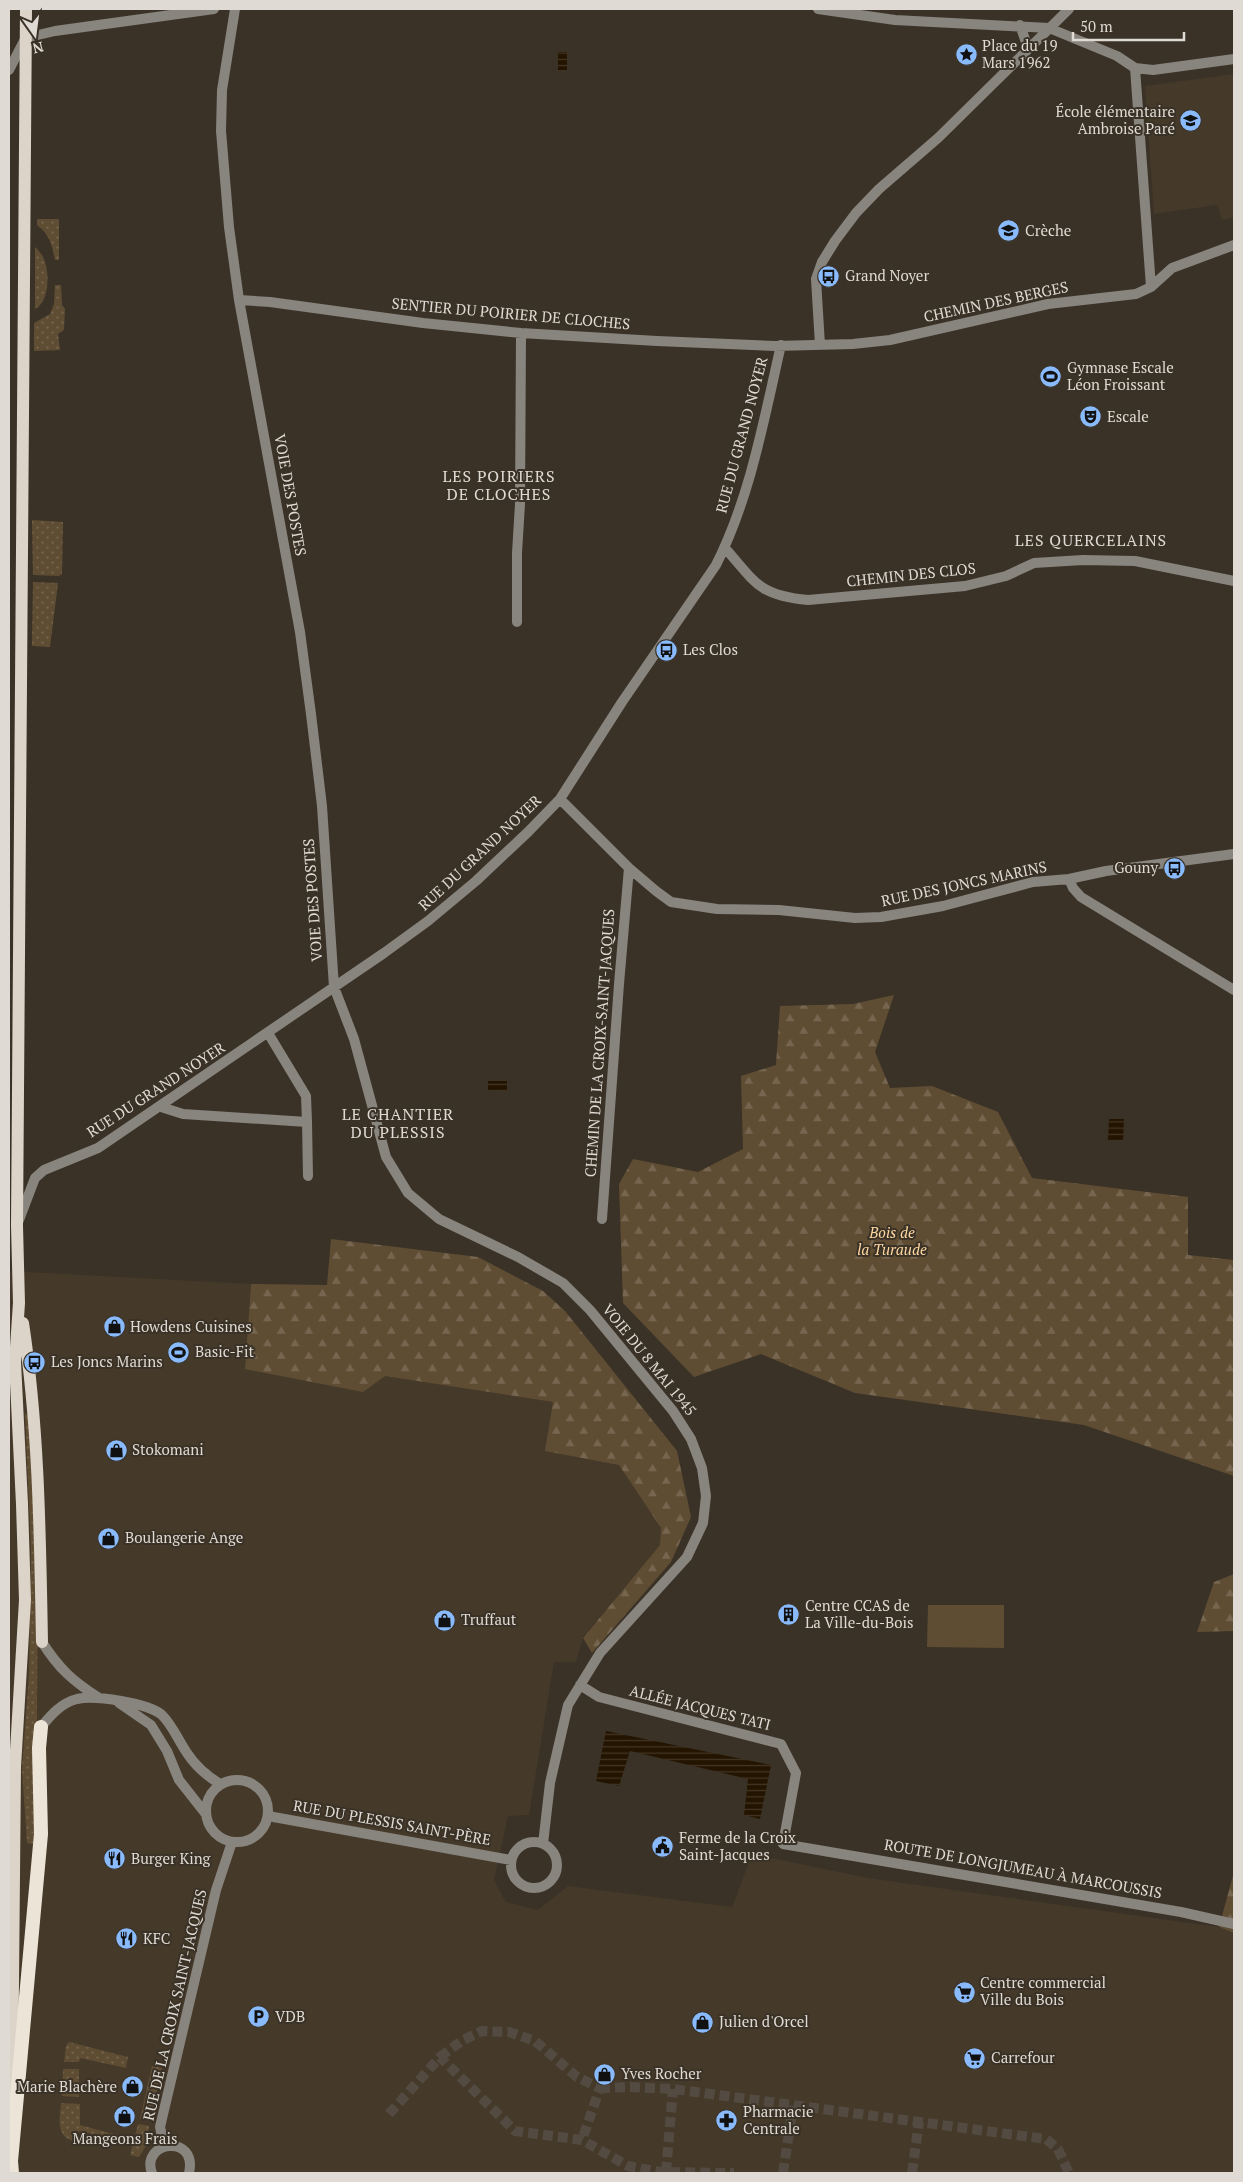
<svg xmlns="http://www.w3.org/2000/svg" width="1243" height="2182" font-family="'PT Serif',serif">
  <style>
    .built { fill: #453929 }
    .grass { fill: url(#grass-dots) }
    .forest { fill: url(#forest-firs) }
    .pitch { fill: #5f4d33 }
    .water { fill: url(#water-rules) }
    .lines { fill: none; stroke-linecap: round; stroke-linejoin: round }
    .pedestrian-tunnel { stroke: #534b41; stroke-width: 10; stroke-dasharray: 10 5; stroke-linecap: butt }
    .minor { stroke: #88847e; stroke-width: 10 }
    .tertiary { stroke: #88847e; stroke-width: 10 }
    .primary { stroke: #dcd4c9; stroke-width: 12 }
    .trunk { stroke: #ede4d8; stroke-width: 14 }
    .labels { text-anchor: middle; stroke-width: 4; stroke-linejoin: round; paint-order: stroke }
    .poi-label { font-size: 15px; fill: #dfdad3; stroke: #3a3227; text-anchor: start }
    .street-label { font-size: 15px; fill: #dfdad3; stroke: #3a3227 }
    .park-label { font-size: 15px; font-style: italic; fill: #ffd7a0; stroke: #3a3227 }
    .neighbourhood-label { font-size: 16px; letter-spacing: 1px; fill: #dfdad3; stroke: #3a3227 }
  </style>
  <defs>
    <pattern id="grass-dots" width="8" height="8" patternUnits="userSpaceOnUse" patternTransform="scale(1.25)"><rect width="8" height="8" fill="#5f4d33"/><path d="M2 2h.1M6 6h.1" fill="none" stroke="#766650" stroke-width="1.8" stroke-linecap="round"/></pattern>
    <pattern id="forest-firs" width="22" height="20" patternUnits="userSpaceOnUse" patternTransform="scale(1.25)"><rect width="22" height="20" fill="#5f4d33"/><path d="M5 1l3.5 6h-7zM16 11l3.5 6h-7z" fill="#766650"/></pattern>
    <pattern id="water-rules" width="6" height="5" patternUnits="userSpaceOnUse" patternTransform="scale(1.25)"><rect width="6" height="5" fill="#231400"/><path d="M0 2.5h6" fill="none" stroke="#423624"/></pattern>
  </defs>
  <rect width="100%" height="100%" fill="#3a3227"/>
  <path class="built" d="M 1234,74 L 1234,217 L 1222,220 L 1217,205 L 1154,214 L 1145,86 Z
    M 9,1271 L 251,1284 L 245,1369 L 385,1375 L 554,1402 L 619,1465 L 661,1528 L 660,1545 L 583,1637 L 576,1662 L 554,1662 L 529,1815 L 508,1816 L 494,1880 L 506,1902 L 538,1910 L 568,1886 L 732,1907 L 752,1854 L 868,1878 L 1219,1927 L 1234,1933 L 1234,2173 L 9,2173 Z"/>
  <path class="grass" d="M 37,219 L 59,219 L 59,260 L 55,260 C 52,245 50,235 37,225 Z
    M 35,247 C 38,250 41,253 43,257 C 50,271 50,301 35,309 Z
    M 55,285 L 61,285 L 62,305 L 65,309 L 64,330 L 58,334 L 60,350 L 34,351 L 34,323 L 50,314 L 54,304 Z
    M 32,520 L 63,522 L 62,574 L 59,576 L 33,575 Z
    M 33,582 L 58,583 L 50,647 L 32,646 Z
    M 29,1413 L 38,1571 L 36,1841 L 32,1844 L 27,1843 L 22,1769 L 29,1674 L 31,1550 L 25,1414 Z
    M 69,2042 L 128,2057 L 126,2068 L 80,2058 L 79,2062 L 64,2062 L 66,2046 Z
    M 152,2066 L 162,2068 L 150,2121 L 140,2119 Z
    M 63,2069 L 79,2069 L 79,2097 L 62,2096 Z
    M 61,2103 L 80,2104 L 80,2125 L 121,2136 L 120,2139 L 76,2131 L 74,2141 C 55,2137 60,2118 61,2103 Z
    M 138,2124 L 149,2126 L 147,2144 L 139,2157 L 130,2155 Z"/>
  <path class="forest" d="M 894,995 L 875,1052 L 890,1088 L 932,1086 L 998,1112 L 1032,1178 L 1188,1197 L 1188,1255 L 1234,1260 L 1234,1476 L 1084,1425 L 855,1393 L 761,1354 L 694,1377 L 623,1303 L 619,1184 L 633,1159 L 698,1172 L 743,1149 L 741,1076 L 776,1065 L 780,1006 L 853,1004 Z
    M 331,1239 L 478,1257 L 543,1291 L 565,1311 L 677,1451 L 691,1517 L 671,1562 L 592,1653 L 583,1638 L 660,1545 L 661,1528 L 619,1465 L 545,1451 L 553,1402 L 385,1376 L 363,1392 L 245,1369 L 251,1284 L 327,1285 Z
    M 1234,1574 L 1234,1631 L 1197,1632 L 1214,1582 Z
    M 1234,1872 L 1234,1933 L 1219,1927 Z"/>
  <path class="pitch" d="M 928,1605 L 1004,1605 L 1004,1648 L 927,1647 Z"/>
  <path class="water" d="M 558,52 L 567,52 L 567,70 L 558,70 Z
    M 488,1081 L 507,1081 L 507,1091 L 488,1090 Z
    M 1109,1119 L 1124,1119 L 1123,1141 L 1108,1140 Z
    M 606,1731 L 771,1765 L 760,1819 L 744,1815 L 748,1779 L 630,1751 L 619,1786 L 596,1781 Z"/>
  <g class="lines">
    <path class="pedestrian-tunnel" d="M 440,2057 L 463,2040 L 482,2031 L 509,2032 L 535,2041 L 577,2077 L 600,2088 L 582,2140
      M 600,2088 L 630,2087 L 673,2089 L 1046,2139 L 1058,2149 L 1069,2173
      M 389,2114 L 440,2057 L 515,2131 L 582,2140 L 628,2166 L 660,2172 L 734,2173
      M 666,2172 L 673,2089
      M 783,2173 L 793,2106
      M 912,2173 L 919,2122"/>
    <path class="minor" d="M 235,9 L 222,90 L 221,131 L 229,227 L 239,300 L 300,632 L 311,714 L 322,806 L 334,987 L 354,1039 L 386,1157 L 408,1193 L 439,1219 L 518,1257 L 563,1283 L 590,1310 L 673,1411 L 691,1439 L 702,1468 L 706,1496 L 703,1523 L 687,1557 L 600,1653 L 568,1705 L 550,1783 L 543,1844
      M 818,9 L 895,20 L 1049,28 L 1117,56 L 1135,68 L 1153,70 L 1234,59
      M 1020,25 L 1028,48
      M 25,38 L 55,31 L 214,9
      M 1135,68 L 1151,287
      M 239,300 L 270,302 L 423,323 L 521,333 L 657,341 L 775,346 L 853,344 L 890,340 L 1048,304 L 1136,294 L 1151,287 L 1172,268 L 1234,245
      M 820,345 L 816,279 L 822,262 L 835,241 L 856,213 L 879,189 L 938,138 L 1069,9
      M 725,548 C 755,582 759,596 808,600 L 965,586 L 1006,576 L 1034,563 L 1083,560 L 1135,561 L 1234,581
      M 517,622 L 517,553 L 520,504 L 521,333
      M 560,799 L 629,868 L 656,891 L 671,902 L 717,909 L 779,910 L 855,918 L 881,917 L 943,906 L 1033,882 L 1069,879 L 1106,871 L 1234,854
      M 1069,879 L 1073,888 L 1081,897 L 1234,990
      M 161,1107 L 183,1114 L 307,1122 L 306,1096 L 268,1033
      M 307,1122 L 308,1176
      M 602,1219 L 619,984 L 629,868
      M 19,1220 L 35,1178 L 44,1170 L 98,1148 L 384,953 L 428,921 L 476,881 L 528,832 L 560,799 L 622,702 L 716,565 C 750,498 764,419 781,345
      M 580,1685 L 599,1697 L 781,1744 L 796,1773 L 783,1844 L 1181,1912 L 1234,1924
      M 268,1816 L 511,1860
      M511 1865a23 23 0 1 1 46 0a23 23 0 1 1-46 0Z"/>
    <path class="tertiary" d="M 9,70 L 25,39
      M 42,1642 C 59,1669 73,1681 99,1698
      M 119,1703 L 151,1725 L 167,1751 L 179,1780 L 205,1813
      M 41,1727 C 51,1715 61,1703 77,1699 C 95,1695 148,1703 162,1715 C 173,1726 178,1740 187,1753 C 196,1767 207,1776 220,1784
      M206 1811a31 31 0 1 1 62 0a31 31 0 1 1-62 0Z
      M 164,2146 L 160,2127 L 216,1890 L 232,1842
      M 152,2173 C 140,2141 198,2133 189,2173"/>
    <path class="primary" d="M 23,1323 C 39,1429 40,1536 42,1642
      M 12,2090 L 15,1767 L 25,1600 L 22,1504 L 15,1362 L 19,1303 L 17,1226 L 26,9"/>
    <path class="trunk" d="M 12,2173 L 11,2161 L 41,1834 L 39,1748 L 41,1727"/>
  </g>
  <defs>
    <symbol id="sight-disc" viewBox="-11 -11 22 22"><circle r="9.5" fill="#89bafc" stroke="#3a3227"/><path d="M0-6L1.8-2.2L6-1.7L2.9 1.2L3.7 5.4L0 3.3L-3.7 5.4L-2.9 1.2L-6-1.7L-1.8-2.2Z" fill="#111"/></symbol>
    <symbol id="school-disc" viewBox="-11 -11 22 22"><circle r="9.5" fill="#89bafc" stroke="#3a3227"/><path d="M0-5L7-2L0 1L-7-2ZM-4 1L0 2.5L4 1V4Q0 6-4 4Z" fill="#111"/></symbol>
    <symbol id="bus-disc" viewBox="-11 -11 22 22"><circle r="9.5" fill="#89bafc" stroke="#3a3227"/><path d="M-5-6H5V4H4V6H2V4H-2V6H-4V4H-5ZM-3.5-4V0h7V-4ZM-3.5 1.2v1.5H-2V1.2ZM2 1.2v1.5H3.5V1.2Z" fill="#111"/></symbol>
    <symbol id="stadium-disc" viewBox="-11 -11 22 22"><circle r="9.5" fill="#89bafc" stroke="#3a3227"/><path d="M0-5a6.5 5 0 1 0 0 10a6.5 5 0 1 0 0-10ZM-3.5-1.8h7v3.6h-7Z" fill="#111"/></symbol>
    <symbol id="theatre-disc" viewBox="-11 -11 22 22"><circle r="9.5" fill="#89bafc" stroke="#3a3227"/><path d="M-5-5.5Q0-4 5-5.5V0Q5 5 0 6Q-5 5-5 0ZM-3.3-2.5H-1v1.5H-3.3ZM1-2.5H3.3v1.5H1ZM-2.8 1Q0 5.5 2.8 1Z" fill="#111"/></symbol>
    <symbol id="shop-disc" viewBox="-11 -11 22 22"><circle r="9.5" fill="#89bafc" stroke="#3a3227"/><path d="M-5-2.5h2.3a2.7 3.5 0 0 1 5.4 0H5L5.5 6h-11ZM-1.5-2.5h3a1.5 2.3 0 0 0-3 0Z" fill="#111"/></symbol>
    <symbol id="building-disc" viewBox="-11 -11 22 22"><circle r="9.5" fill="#89bafc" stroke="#3a3227"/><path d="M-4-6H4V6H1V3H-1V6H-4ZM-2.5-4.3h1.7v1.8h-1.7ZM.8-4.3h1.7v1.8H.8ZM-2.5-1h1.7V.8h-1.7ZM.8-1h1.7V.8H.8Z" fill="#111"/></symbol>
    <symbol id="civic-disc" viewBox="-11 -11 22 22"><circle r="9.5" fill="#89bafc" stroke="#3a3227"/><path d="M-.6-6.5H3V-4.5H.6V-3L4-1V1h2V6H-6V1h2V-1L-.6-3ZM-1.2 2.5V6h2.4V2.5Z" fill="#111"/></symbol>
    <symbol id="restaurant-disc" viewBox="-11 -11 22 22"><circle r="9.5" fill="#89bafc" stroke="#3a3227"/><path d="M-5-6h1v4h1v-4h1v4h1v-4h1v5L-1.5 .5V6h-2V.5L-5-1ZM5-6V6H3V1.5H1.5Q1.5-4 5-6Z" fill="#111"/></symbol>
    <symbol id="supermarket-disc" viewBox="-11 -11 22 22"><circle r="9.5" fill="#89bafc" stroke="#3a3227"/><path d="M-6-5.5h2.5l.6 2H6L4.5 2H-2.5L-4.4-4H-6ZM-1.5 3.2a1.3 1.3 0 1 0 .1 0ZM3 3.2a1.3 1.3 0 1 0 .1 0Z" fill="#111"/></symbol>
    <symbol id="parking-disc" viewBox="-11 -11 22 22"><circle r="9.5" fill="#89bafc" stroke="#3a3227"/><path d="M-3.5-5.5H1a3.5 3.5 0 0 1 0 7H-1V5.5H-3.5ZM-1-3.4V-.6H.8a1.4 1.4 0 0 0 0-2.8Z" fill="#111"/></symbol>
    <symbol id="pharmacy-disc" viewBox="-11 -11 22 22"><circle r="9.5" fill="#89bafc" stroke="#3a3227"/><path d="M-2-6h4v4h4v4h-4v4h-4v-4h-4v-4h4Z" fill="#111"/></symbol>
  </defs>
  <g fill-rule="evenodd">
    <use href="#sight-disc" x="954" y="42" width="25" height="25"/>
    <use href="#school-disc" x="1178" y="108" width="25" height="25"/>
    <use href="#school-disc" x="996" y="218" width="25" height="25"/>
    <use href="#bus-disc" x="816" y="264" width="25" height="25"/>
    <use href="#stadium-disc" x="1038" y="364" width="25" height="25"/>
    <use href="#theatre-disc" x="1078" y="404" width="25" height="25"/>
    <use href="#bus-disc" x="654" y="638" width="25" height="25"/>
    <use href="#bus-disc" x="1162" y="856" width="25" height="25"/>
    <use href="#shop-disc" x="102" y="1314" width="25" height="25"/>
    <use href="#stadium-disc" x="166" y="1340" width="25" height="25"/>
    <use href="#bus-disc" x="22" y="1350" width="25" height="25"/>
    <use href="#shop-disc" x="104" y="1438" width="25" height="25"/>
    <use href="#shop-disc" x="96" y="1526" width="25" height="25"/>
    <use href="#building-disc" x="776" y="1602" width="25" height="25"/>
    <use href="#shop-disc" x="432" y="1608" width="25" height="25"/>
    <use href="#civic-disc" x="650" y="1834" width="25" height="25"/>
    <use href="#restaurant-disc" x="102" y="1846" width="25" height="25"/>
    <use href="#restaurant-disc" x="114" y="1926" width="25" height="25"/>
    <use href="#supermarket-disc" x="952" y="1980" width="25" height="25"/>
    <use href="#parking-disc" x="246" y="2004" width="25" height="25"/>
    <use href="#shop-disc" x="690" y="2010" width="25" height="25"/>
    <use href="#supermarket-disc" x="962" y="2046" width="25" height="25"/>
    <use href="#shop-disc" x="592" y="2062" width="25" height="25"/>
    <use href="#shop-disc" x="120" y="2074" width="25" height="25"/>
    <use href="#shop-disc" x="112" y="2104" width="25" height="25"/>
    <use href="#pharmacy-disc" x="714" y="2108" width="25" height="25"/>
  </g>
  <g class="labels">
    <g class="poi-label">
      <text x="982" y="51">Place du 19<tspan x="982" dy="17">Mars 1962</tspan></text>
      <text x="1175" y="117" text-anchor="end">École élémentaire<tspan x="1175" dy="17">Ambroise Paré</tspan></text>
      <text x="1025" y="236">Crèche</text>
      <text x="845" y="281">Grand Noyer</text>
      <text x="1067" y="373">Gymnase Escale<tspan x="1067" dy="17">Léon Froissant</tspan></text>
      <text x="1107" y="422">Escale</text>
      <text x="683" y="655">Les Clos</text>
      <text x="1158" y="873" text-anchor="end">Gouny</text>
      <text x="130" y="1332">Howdens Cuisines</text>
      <text x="195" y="1357">Basic-Fit</text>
      <text x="51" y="1367">Les Joncs Marins</text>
      <text x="132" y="1455">Stokomani</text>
      <text x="125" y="1543">Boulangerie Ange</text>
      <text x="805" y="1611">Centre CCAS de<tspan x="805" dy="17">La Ville-du-Bois</tspan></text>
      <text x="461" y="1625">Truffaut</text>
      <text x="679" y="1843">Ferme de la Croix<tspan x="679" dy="17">Saint-Jacques</tspan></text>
      <text x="131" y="1864">Burger King</text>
      <text x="143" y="1944">KFC</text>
      <text x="980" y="1988">Centre commercial<tspan x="980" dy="17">Ville du Bois</tspan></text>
      <text x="275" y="2022">VDB</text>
      <text x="719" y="2027">Julien d'Orcel</text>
      <text x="991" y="2063">Carrefour</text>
      <text x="621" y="2079">Yves Rocher</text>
      <text x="117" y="2092" text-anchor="end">Marie Blachère</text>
      <text x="743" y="2117">Pharmacie<tspan x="743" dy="17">Centrale</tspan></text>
      <text x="125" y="2144" text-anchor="middle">Mangeons Frais</text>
    </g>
    <g class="street-label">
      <text transform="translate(996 302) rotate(-12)" y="5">CHEMIN DES BERGES</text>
      <text transform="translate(511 314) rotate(5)" y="5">SENTIER DU POIRIER DE CLOCHES</text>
      <text transform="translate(742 435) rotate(-75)" y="5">RUE DU GRAND NOYER</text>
      <text transform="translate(290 495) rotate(80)" y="5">VOIE DES POSTES</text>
      <text transform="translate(911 575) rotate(-6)" y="5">CHEMIN DES CLOS</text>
      <text transform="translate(480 853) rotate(-43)" y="5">RUE DU GRAND NOYER</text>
      <text transform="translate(964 884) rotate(-12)" y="5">RUE DES JONCS MARINS</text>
      <text transform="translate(313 900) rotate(-94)" y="5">VOIE DES POSTES</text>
      <text transform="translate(600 1043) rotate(-86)" y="5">CHEMIN DE LA CROIX-SAINT-JACQUES</text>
      <text transform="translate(156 1090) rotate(-33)" y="5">RUE DU GRAND NOYER</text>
      <text transform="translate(649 1360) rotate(51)" y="5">VOIE DU 8 MAI 1945</text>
      <text transform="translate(700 1708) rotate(14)" y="5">ALLÉE JACQUES TATI</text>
      <text transform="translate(392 1823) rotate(10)" y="5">RUE DU PLESSIS SAINT-PÈRE</text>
      <text transform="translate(1023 1869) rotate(10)" y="5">ROUTE DE LONGJUMEAU À MARCOUSSIS</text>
      <text transform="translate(175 2005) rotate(-77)" y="5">RUE DE LA CROIX SAINT-JACQUES</text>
    </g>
    <g class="park-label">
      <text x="892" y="1238">Bois de<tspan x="892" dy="17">la Turaude</tspan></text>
    </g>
    <g class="neighbourhood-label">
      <text x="499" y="482">LES POIRIERS<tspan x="499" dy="18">DE CLOCHES</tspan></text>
      <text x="1091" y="546">LES QUERCELAINS</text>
      <text x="398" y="1120">LE CHANTIER<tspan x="398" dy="18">DU PLESSIS</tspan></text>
    </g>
  </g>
  <rect width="1243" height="2182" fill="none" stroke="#dfdad3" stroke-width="20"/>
  <g transform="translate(35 35) rotate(166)" stroke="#3a3227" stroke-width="4" paint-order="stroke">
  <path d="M0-4L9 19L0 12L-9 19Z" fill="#dfdad3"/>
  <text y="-8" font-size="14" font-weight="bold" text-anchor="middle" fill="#dfdad3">N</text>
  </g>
  <path d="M1073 32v8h111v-8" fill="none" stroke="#dfdad3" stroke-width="2.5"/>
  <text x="1080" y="32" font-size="15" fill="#dfdad3" stroke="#3a3227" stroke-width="4" paint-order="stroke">50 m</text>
</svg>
